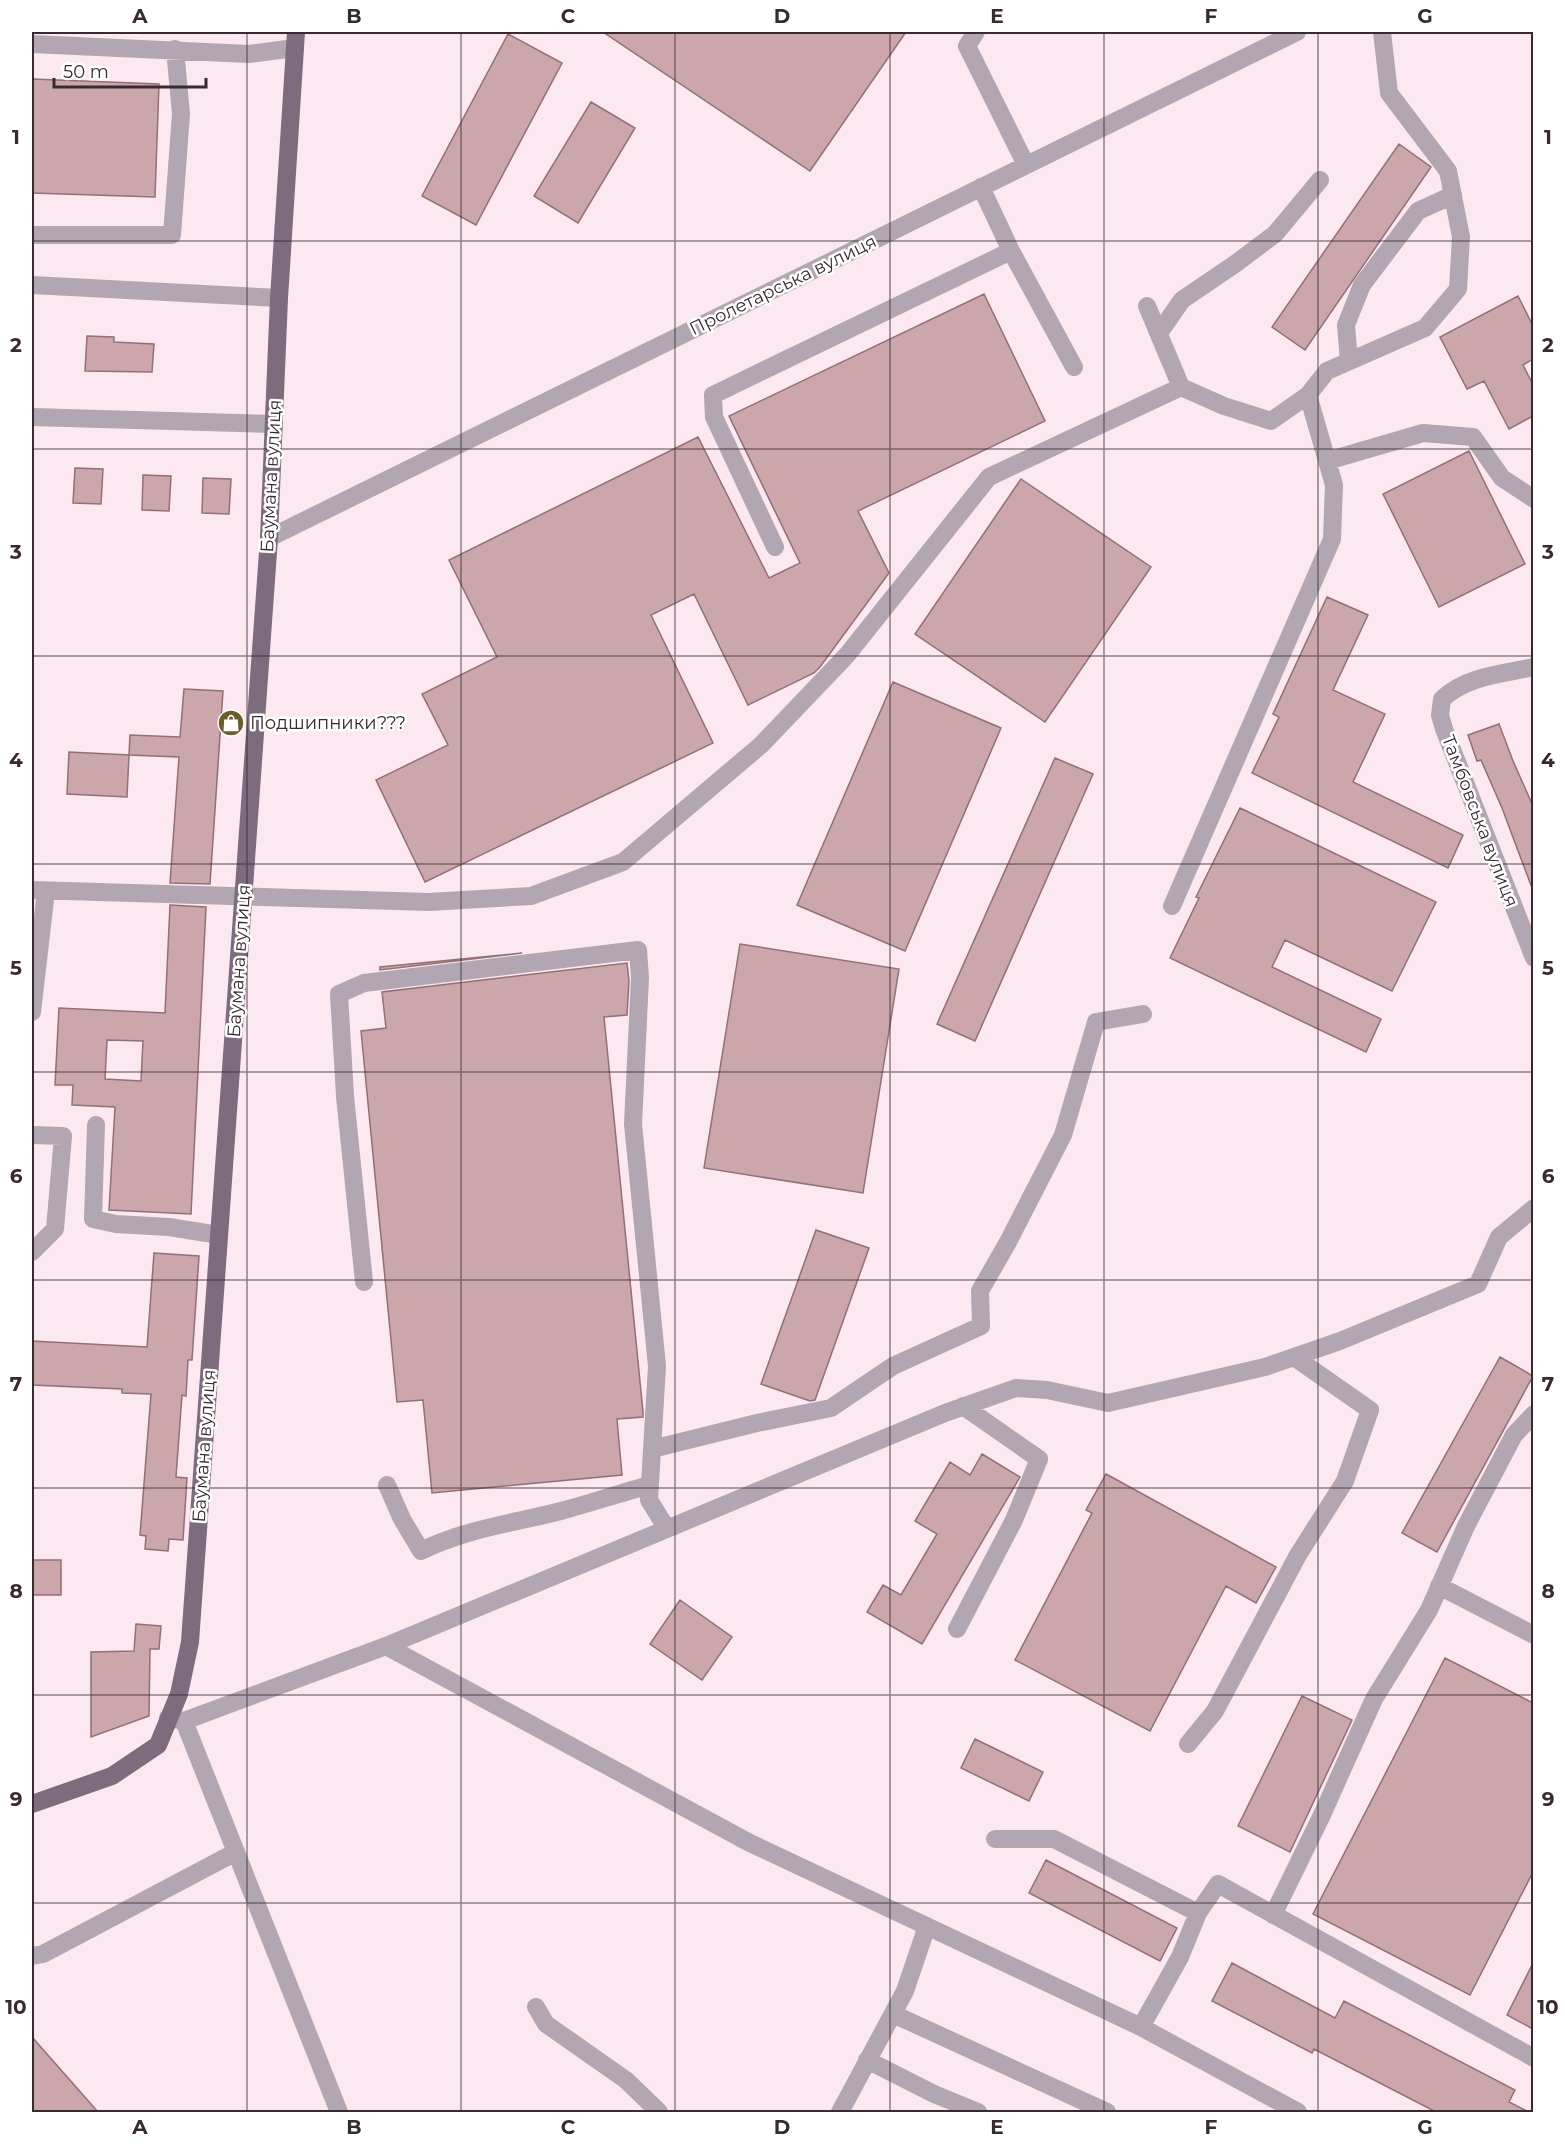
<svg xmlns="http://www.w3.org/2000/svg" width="1565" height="2144" font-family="Montserrat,sans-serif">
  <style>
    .building { fill: #cba6ab; stroke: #927075; stroke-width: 1.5; fill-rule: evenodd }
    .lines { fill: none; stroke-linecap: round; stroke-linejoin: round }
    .minor { stroke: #b1a6b1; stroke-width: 18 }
    .major { stroke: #7d6b7e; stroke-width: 18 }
    .grid { fill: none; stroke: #372a30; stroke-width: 1.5; stroke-opacity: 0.55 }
    .labels { text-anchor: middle; stroke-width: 5; stroke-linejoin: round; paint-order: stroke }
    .street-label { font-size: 18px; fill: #372a30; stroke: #fff }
    .poi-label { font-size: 18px; fill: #372a30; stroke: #fff; text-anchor: start }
    .neatline { fill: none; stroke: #372a30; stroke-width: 2 }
    .grid-label { font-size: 20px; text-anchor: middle; font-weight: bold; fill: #372a30 }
  </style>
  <rect width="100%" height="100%" fill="#fce8f1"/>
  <path class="building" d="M 603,32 L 906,32 L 810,171 Z
    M 508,34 L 562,63 L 476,225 L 422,196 Z
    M 32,79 L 159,84 L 155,197 L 32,193 Z
    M 591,102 L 635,128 L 578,223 L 534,196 Z
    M 1399,144 L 1431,167 L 1305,350 L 1272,327 Z
    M 984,294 L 1045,421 L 858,511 L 889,573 L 820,667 L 814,673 L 748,705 L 694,594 L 651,615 L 713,743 L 425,882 L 376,780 L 448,745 L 422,694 L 497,657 L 449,560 L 698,437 L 769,578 L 800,563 L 729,416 Z
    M 1518,296 L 1533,326 L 1533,359 L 1523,365 L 1533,385 L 1533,416 L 1509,429 L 1484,381 L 1467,389 L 1440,337 Z
    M 87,336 L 114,337 L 114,342 L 154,344 L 152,372 L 85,371 Z
    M 1469,451 L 1525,564 L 1439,607 L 1383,494 Z
    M 75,468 L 103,469 L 101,504 L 73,503 Z
    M 143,475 L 171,476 L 169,511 L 142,510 Z
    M 203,478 L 231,479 L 229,514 L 202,513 Z
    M 1021,479 L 1151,567 L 1045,722 L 915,634 Z
    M 1327,597 L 1368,615 L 1333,690 L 1385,714 L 1353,782 L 1463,835 L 1448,868 L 1252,773 L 1279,717 L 1273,714 Z
    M 893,682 L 1001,728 L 905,951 L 797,905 Z
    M 184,689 L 223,691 L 210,884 L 170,883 L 179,757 L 129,755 L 130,735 L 180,737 Z
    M 1499,724 L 1513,761 L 1533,806 L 1533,887 L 1532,888 L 1502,808 L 1481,760 L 1477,761 L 1468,735 Z
    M 69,752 L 129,755 L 127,797 L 67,794 Z
    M 1055,758 L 1093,774 L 975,1041 L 937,1024 Z
    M 1240,808 L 1436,902 L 1392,991 L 1285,940 L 1272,967 L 1381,1019 L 1366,1052 L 1170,958 L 1199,898 L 1196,897 Z
    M 170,905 L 206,907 L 191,1214 L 109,1210 L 115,1107 L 72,1105 L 73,1085 L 55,1085 L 59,1008 L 165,1013 ZM 107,1040 L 143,1041 L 141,1081 L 105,1079 Z
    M 740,944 L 899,969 L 863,1193 L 704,1168 Z
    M 522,953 L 380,970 L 380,967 Z
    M 627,963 L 629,981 L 627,1015 L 604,1017 L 643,1412 L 643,1417 L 617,1419 L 622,1475 L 432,1493 L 423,1400 L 397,1402 L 361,1031 L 386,1028 L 382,992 Z
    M 816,1230 L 869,1248 L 815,1400 L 810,1401 L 761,1384 Z
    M 154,1253 L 199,1256 L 192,1360 L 188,1360 L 186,1396 L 182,1395 L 176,1477 L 187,1478 L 183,1540 L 169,1539 L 168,1551 L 145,1549 L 146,1536 L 140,1535 L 151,1394 L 122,1393 L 122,1389 L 32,1385 L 32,1341 L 147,1347 Z
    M 1500,1357 L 1533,1376 L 1437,1552 L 1402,1533 Z
    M 982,1454 L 1020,1477 L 922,1644 L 867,1612 L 883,1585 L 901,1595 L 937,1534 L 915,1521 L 950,1462 L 970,1475 Z
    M 1106,1474 L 1276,1567 L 1256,1603 L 1226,1586 L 1150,1731 L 1015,1660 L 1092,1513 L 1086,1510 Z
    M 32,1560 L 61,1560 L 61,1595 L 32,1595 Z
    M 680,1600 L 732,1637 L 702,1680 L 650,1644 Z
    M 136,1624 L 161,1626 L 159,1649 L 150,1649 L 149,1716 L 91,1737 L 91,1652 L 134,1651 Z
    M 1445,1658 L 1533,1703 L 1533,1872 L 1470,1995 L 1313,1914 Z
    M 1302,1696 L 1352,1720 L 1290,1852 L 1238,1826 Z
    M 975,1739 L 1043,1772 L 1029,1801 L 961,1768 Z
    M 1046,1860 L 1177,1928 L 1160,1961 L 1029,1893 Z
    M 1232,1963 L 1335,2018 L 1344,2001 L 1515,2090 L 1509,2102 L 1529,2112 L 1436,2112 L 1314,2049 L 1312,2053 L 1212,2001 Z
    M 1533,1963 L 1533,2029 L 1507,2015 Z
    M 32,2037 L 98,2112 L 32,2112 Z"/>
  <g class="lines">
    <path class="minor" d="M 976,32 L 967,46 L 1026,165
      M 32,44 L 249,54 L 295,48
      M 981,187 L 1011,251 L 1074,367
      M 32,235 L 172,235 L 181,114 L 175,49
      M 32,285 L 279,298
      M 1147,306 L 1181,387 L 1224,406 L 1271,421 L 1308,395 L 1327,371 L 1425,328 L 1458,289 L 1461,237 L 1448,171 L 1389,93 L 1382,32
      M 1159,333 L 1182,300 L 1235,264 L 1275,234 L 1320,180
      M 1349,361 L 1346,325 L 1362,285 L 1418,211 L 1453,195
      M 32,417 L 274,424
      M 1327,461 L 1423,433 L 1473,437 L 1502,478 L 1534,499
      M 269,538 L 1297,32
      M 775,547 L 714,417 L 713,395 L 1011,251
      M 1534,667 C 1501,674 1467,676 1442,699 L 1440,715 L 1444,729 L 1534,958
      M 32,890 L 429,902 L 531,896 L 623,862 L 761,745 L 847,655 L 989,477 L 1181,387
      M 1172,906 L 1332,539 L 1334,485 L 1308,395
      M 32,1012 L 46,891
      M 96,1125 L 93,1219 L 116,1224 L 169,1227 L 219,1235
      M 32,1135 L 63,1136 L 55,1229 L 32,1252
      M 364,1282 L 345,1096 L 339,994 L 364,983 L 638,950 L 640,978 L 633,1124 L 657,1366 L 649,1500 L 667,1529
      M 652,1449 L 757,1423 L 831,1408 L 893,1366 L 981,1326 L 980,1291 L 1008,1242 L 1063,1135 L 1096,1022 L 1143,1014
      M 387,1485 L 402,1519 L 421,1551 C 465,1529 514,1523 561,1511 C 591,1503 620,1493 650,1485
      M 1439,1586 L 1534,1635
      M 957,1629 L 1014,1520 L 1039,1459 L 963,1406
      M 386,1646 L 748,1842 L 1141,2027 L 1298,2112
      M 168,1718 L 184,1721 L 386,1646 L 945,1413 L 1016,1388 L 1047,1390 L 1108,1403 L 1265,1367 L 1340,1341 L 1478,1284 L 1499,1237 L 1534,1208
      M 184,1721 L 339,2112
      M 1188,1744 L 1215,1711 L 1298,1555 L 1345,1481 L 1370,1410 L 1294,1357
      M 995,1839 L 1054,1839 L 1198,1913 L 1180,1957 L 1141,2027
      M 1198,1913 L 1218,1884 L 1534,2058
      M 1273,1915 L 1321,1817 L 1374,1699 L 1429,1610 L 1466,1526 L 1514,1435 L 1534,1414
      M 32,1956 L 43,1954 L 236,1852
      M 536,2007 L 546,2024 L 626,2080 L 659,2112
      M 893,2014 L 1107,2112
      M 867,2060 L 934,2094 L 978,2112
      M 840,2112 L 905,1991 L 927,1926"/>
    <path class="major" d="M 32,1804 L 112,1776 L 158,1745 L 179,1694 L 190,1642 L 269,538 L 279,298 L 296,32"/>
  </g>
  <path class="grid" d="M 247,32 L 247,2112M 461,32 L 461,2112M 675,32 L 675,2112M 890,32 L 890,2112M 1104,32 L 1104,2112M 1318,32 L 1318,2112M 32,241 L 1534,241M 32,449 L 1534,449M 32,656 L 1534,656M 32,864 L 1534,864M 32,1072 L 1534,1072M 32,1280 L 1534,1280M 32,1488 L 1534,1488M 32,1695 L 1534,1695M 32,1903 L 1534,1903"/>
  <defs>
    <symbol id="shop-disc" viewBox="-11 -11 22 22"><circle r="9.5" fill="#6a5e2a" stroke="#fff"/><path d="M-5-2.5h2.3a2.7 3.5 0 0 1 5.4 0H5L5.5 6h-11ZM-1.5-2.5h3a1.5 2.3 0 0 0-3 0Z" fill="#fff"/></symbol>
  </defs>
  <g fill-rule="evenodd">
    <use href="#shop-disc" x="216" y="708" width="30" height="30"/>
  </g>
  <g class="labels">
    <g class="street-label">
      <text transform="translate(783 285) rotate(-26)" y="6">Пролетарська вулиця</text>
      <text transform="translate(271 476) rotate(-87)" y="6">Баумана вулиця</text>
      <text transform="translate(1480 821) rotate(69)" y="6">Тамбовська вулиця</text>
      <text transform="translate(239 961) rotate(-86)" y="6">Баумана вулиця</text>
      <text transform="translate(204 1446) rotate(-86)" y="6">Баумана вулиця</text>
    </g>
    <g class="poi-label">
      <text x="250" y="729">Подшипники???</text>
    </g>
  </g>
  <rect width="1565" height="2144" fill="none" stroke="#ffffff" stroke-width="66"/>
  <path d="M54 78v9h152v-9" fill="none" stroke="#372a30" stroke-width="3"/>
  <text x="63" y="78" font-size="18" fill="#372a30" stroke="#ffffff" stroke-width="4.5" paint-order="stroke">50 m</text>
  <rect x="33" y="33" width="1499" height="2078" class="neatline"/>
  <g class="grid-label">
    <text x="140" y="23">A</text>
    <text x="354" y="23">B</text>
    <text x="568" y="23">C</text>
    <text x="782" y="23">D</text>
    <text x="997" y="23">E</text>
    <text x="1211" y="23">F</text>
    <text x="1425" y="23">G</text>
    <text x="16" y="144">1</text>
    <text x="1548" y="144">1</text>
    <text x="16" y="352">2</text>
    <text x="1548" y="352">2</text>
    <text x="16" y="559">3</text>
    <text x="1548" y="559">3</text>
    <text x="16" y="767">4</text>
    <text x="1548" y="767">4</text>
    <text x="16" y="975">5</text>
    <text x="1548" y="975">5</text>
    <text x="16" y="1183">6</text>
    <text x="1548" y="1183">6</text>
    <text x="16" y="1391">7</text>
    <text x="1548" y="1391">7</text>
    <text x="16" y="1598">8</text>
    <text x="1548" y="1598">8</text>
    <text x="16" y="1806">9</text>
    <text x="1548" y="1806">9</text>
    <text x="16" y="2014">10</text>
    <text x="1548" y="2014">10</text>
    <text x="140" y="2134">A</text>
    <text x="354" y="2134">B</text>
    <text x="568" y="2134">C</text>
    <text x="782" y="2134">D</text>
    <text x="997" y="2134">E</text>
    <text x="1211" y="2134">F</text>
    <text x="1425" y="2134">G</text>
  </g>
</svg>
